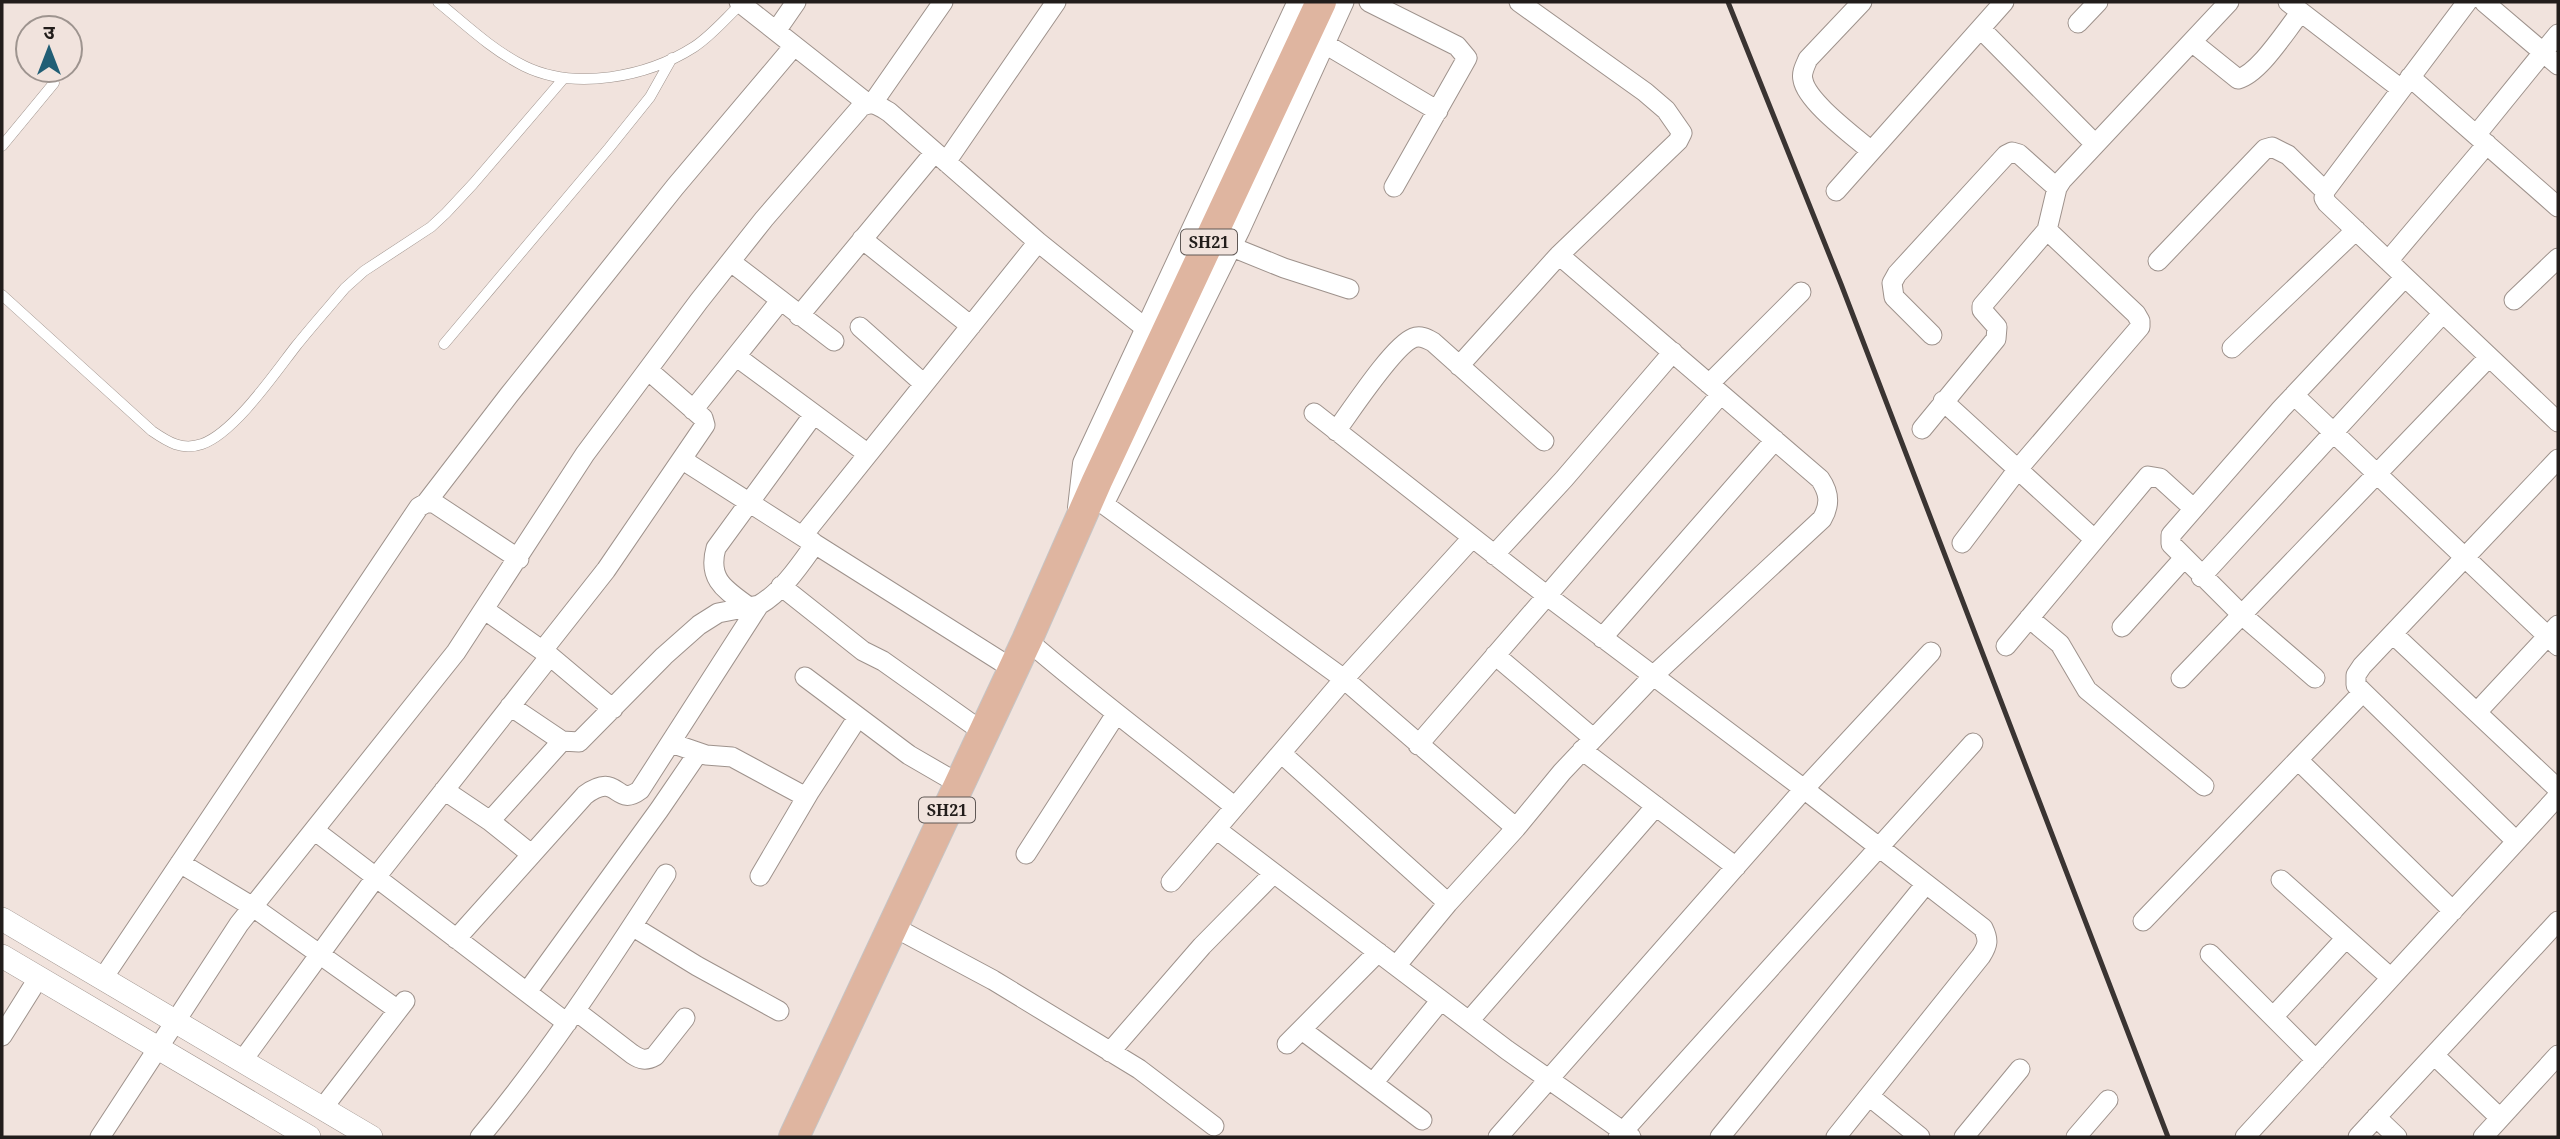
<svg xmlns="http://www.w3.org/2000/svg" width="2560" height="1139" font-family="'Noto Serif','Noto Sans Devanagari',serif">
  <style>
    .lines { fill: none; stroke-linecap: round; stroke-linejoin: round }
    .service-casing { stroke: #9e928c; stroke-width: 11 }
    .minor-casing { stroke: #9e928c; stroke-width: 21 }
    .tertiary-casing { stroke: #9e928c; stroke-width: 24 }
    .secondary-casing { stroke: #9e928c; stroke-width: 28 }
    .primary-casing { stroke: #c6c4c4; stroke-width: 32 }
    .service { stroke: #fff; stroke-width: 10 }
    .minor { stroke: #fff; stroke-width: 19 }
    .tertiary { stroke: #fff; stroke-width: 23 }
    .secondary { stroke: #fff; stroke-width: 26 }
    .primary { stroke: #dfb5a0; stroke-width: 30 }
    .rail { stroke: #3a3432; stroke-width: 5 }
    .labels { text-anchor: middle; stroke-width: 5; stroke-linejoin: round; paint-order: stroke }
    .shield { fill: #f1e3dd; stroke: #605855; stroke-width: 2 }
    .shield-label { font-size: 16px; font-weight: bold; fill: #221d1b }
  </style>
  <rect width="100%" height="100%" fill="#f1e3dd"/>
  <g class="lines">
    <defs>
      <path id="service" d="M 438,2 C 465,24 492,50 524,66 C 575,91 647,77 694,47 C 711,36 726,18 741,4
        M 2,146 L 54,83
        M 2,295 L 152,431 C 168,442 182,451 202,444 C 234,433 275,373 296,346 C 312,326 329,307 345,288 L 364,271 L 431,227 L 446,213 L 473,184 L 564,78
        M 444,344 L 609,148 L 650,97 L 672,58"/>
      <path id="minor" d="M 739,2 L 867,103
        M 1369,2 L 1457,46 L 1467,58 L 1394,187
        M 1862,2 L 1808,59 C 1805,66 1801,73 1803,80 C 1807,102 1854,136 1871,151
        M 2288,2 L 2401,89
        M 2467,2 L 2325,191 L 2324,198 L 2327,203 L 2558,422
        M 2484,2 L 2558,65
        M 2078,23 L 2098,2
        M 1981,29 L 2095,144
        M 776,31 L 796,2
        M 2192,42 L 2238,79 C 2260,73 2286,30 2301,12
        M 1325,44 L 1438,111
        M 2410,77 L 2558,207
        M 872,104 L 943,2
        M 2476,135 L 2558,34
        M 946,162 L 1056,2
        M 1836,191 L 2004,2
        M 862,239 L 971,326
        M 1232,247 L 1284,268 L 1349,289
        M 2158,261 L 2265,149 L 2272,147 L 2288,155 L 2325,191
        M 2388,261 L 2487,144
        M 731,262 L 834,341
        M 2514,300 L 2558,258
        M 799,316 L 934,153
        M 860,327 L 924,384
        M 1932,335 L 1894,297 L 1892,283 L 1897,274 L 2006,155 L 2012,152 L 2019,154 L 2057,188
        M 2232,348 L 2356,230
        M 737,357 L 868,454
        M 1459,366 L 1559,255 L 1678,141 L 1682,133 L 1666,110 L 1645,92 L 1519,2
        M 1709,384 L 1801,292
        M 2294,395 L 2558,646
        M 1943,401 L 2094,539
        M 693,410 L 780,301
        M 1314,413 L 1546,595 L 1804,789 L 1983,928 C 1989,940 1988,945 1981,956 L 1836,1137
        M 1922,429 L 1996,339 L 1997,327 L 1982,310 L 1982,306 L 2047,230 L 2057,188 L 2062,180 L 2229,2
        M 1336,431 C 1351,411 1393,346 1413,338 C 1420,335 1426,338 1433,342 L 1544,441
        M 684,457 L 689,464 L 808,540
        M 1091,495 L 1344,679 L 1516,828 L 1448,903 L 1396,966 L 1507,1050 L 1631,1137
        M 426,503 L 509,395 L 675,187 L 794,46
        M 1104,504 L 1240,230 L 1344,2
        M 1962,543 L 2018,469 L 2140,327 L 2140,321 L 2136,314 L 2047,230
        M 815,544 L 806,536 L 808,529 L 1038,242
        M 1494,555 L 1564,479 L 1673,352
        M 2201,577 L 2443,313
        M 781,586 L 863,651 L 883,661 L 983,732
        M 749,607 C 726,590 707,580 716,548 L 814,414
        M 485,610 L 550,656 L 613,709
        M 2029,618 L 2060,644 L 2087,690 L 2204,786
        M 2122,627 L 2184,558
        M 2393,634 L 2558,789
        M 1602,638 L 1775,440
        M 1027,640 C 1094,698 1166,751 1235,807
        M 2006,646 L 2148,476 L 2160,478 L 2193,508
        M 543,650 L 606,570 L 705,425 L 703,418 L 648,370
        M 1495,655 L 1593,738
        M 805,677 L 909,755 L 959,784
        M 2181,678 L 2489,357
        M 2315,678 L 2242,615 L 2171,544 L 2171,535 L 2281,409 L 2405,277
        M 510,706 L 562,741 L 579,742 L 664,656 L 699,625 L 718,613 L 759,605 C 782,592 800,565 815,544 L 1013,669
        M 2477,712 L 2558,625
        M 671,743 L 706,755 L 732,757 L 806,797
        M 1418,745 L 1721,394
        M 1582,750 L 1736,867
        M 1281,753 L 1448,903
        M 2298,760 L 2453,911
        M 444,790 L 490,821 L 531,854
        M 490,821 L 562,741
        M 1516,828 L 1562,772 L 1654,675 L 1822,519 C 1831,504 1829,492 1820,479 L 1559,255
        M 1216,829 L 1396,966
        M 314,830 L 567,1023
        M 2516,841 L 2363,692 L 2356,685 L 2356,675 L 2362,666 L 2558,459
        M 1026,854 L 1116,714
        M 180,863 L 253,907 L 398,1010
        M 760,876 L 810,791 L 858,717
        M 2281,880 L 2391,978
        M 1171,882 L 1344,679 L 1472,538
        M 2143,921 L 2363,692
        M 632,926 L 697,966 L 779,1011
        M 892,926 L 993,980 L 1139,1069 L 1214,1126
        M 456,939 L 585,795 C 619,770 615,809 640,790 L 759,605
        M 2210,954 L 2316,1060
        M 103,978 L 419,507 L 426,503 L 434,503 L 519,559
        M 527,992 L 659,810 L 698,753
        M 576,1011 L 632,1054 C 641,1060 646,1061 655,1056 L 685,1018
        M 2273,1017 L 2346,938
        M 1469,1021 L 1656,806
        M 1302,1030 L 1422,1120
        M 2,1036 L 39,977
        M 1287,1044 L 1378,952
        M 1110,1052 L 1202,946 L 1274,873
        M 2434,1055 L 2500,1118
        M 242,1061 L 376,877 L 550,656
        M 1373,1083 L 1441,1000
        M 1869,1096 L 1920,1137
        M 322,1109 L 405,1001
        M 2376,1117 L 2397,1137
        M 100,1137 L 239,924 L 456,652 L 585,454 L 699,301 L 764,219 L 861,107 C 872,100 879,106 889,112 L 1038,242 L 1149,331
        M 480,1137 C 549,1054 607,965 666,874
        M 1498,1137 L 1804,789 L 1931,652
        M 1618,1137 L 1973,743
        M 1720,1137 L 1925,885
        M 1964,1137 L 2020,1069
        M 2076,1137 L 2108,1100
        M 2245,1137 L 2558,796
        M 2358,1137 L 2558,921
        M 2483,1137 L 2558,1055"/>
      <path id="tertiary" d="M 2,919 L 371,1137
        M 2,956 L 309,1137"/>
      <path id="secondary" d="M 1081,508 L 1086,464 L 1301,2"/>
      <path id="primary" d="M 794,1137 L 1027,640 L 1097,481 L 1321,2"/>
    </defs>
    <use href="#service" class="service-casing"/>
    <use href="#minor" class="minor-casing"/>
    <use href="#tertiary" class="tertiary-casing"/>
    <use href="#secondary" class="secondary-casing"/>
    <use href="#primary" class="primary-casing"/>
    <use href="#service" class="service"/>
    <use href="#minor" class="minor"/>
    <use href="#tertiary" class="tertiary"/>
    <use href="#secondary" class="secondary"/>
    <use href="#primary" class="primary"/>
    <path class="rail" d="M 1728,2 L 1841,284 L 2168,1137"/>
  </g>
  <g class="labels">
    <g class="shield">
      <rect x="1181" y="229.5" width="56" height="25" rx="5"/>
      <rect x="919" y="797.5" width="56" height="25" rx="5"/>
    </g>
    <g class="shield-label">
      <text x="1209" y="248">SH21</text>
      <text x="947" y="816">SH21</text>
    </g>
  </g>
  <rect width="2560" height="1139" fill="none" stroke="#221d1b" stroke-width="7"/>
  <g transform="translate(49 49)"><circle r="33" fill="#f1e3dd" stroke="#9e948f" stroke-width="2"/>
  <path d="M0-5L12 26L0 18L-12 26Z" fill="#215e75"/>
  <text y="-10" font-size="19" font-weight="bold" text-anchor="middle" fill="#221d1b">उ</text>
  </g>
</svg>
